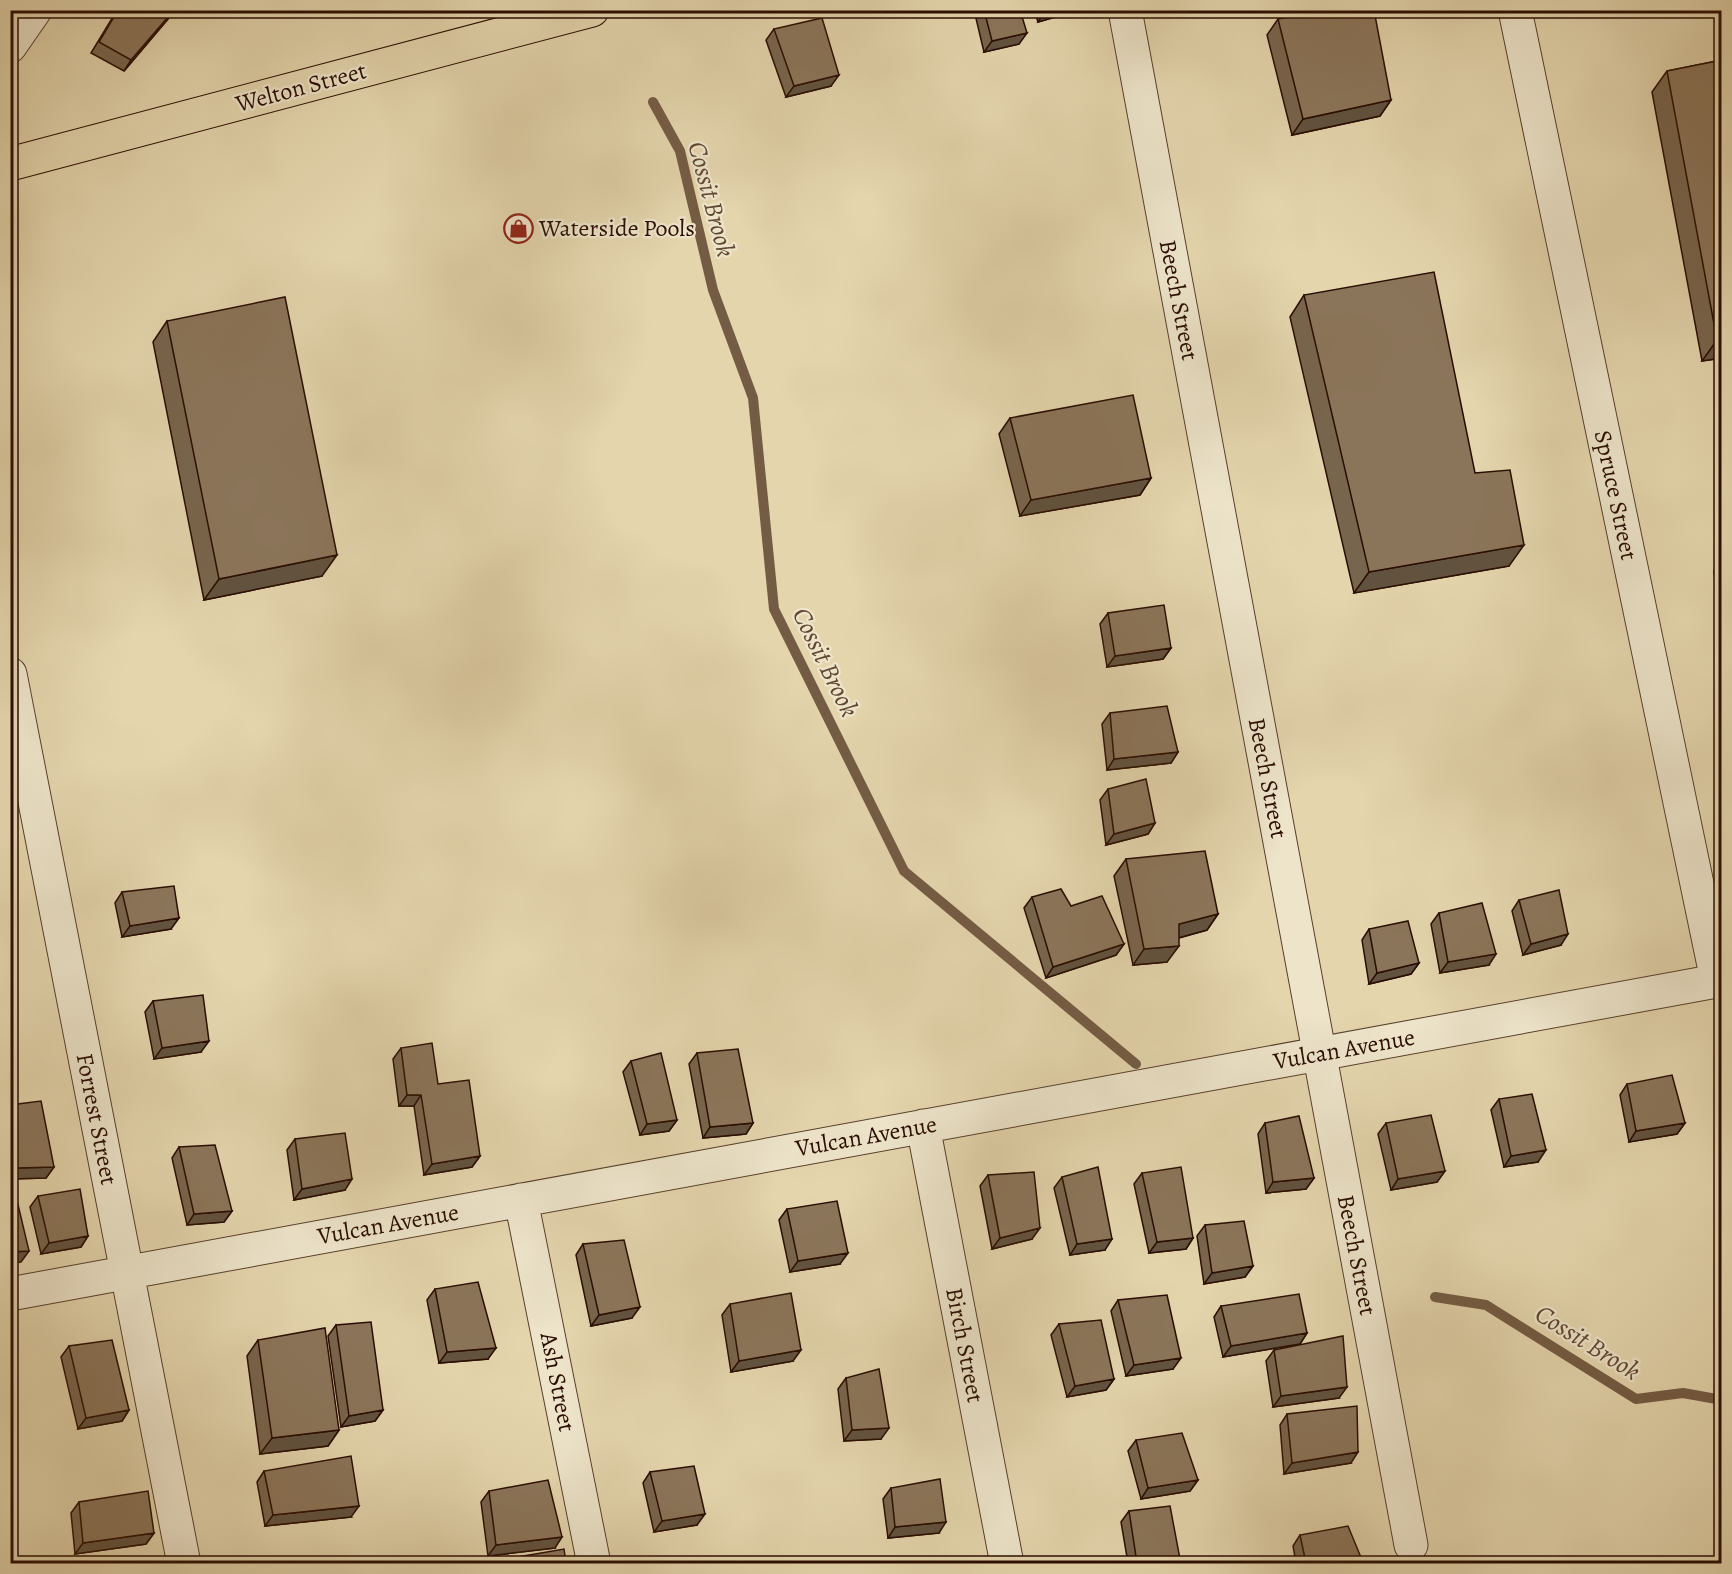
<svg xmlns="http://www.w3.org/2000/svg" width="1732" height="1574" font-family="Alegreya,serif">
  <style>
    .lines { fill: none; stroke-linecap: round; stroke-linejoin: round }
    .stream { stroke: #745c44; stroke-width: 10 }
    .minor-casing { stroke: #583f2b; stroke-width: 35 }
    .primary-casing { stroke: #2a0d00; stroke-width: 35 }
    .minor { stroke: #ede4ca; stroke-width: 33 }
    .primary { stroke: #e4d5ad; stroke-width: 33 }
    .wall { fill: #78654d; stroke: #2a0d00; stroke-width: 1.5 }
    .shaded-wall { fill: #61523f; stroke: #2a0d00; stroke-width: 1.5 }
    .building { fill: #8b755a; stroke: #2a0d00; stroke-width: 1.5 }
    .labels { text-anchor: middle; stroke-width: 4.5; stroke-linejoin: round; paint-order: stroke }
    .street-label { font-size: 24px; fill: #2a0d00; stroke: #ede4ca }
    .poi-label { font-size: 24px; fill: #2a0d00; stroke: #ede4ca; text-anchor: start }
    .water-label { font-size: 26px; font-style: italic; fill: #614833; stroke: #ede4ca }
  </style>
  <rect width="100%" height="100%" fill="#e4d5ad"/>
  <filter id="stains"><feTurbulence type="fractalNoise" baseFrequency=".00333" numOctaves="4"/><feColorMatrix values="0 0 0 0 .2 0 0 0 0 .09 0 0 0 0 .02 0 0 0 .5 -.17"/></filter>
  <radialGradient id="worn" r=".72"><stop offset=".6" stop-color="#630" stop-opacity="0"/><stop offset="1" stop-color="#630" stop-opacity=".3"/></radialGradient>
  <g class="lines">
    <path class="stream" d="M 653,102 L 680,151 L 713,290 L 753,398 L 774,609 L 904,871 L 1136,1064
      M 1435,1297 L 1486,1305 L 1636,1399 L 1683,1393 L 1722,1400"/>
    <defs>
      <path id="minor" d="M 1125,10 L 1411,1545
        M 1515,10 L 1717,980
        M 10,46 L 35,10
        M 10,674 L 184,1564
        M 923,1126 L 1007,1564
        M 521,1200 L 594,1564
        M 10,1294 L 1722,980"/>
      <path id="primary" d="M 10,164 L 592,10"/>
    </defs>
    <use href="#minor" class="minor-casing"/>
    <use href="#primary" class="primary-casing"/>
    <use href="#minor" class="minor"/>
    <use href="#primary" class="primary"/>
  </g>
  <path class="wall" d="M 117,10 L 174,10 L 168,19 L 124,71 L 91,53 Z
    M 974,10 L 1020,10 L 1019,44 L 984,52 Z
    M 1034,10 L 1078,10 L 1038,22 Z
    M 1600,10 L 1637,10 L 1602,17 Z
    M 1278,19 L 1391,100 L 1380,116 L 1292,135 L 1267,35 Z
    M 774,29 L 831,86 L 786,97 L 766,40 Z
    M 1722,60 L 1722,358 L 1702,361 L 1652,92 L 1667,71 Z
    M 1304,295 L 1475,473 L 1509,566 L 1354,593 L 1290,317 Z
    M 167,321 L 322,576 L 204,600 L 153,342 Z
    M 1010,418 L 1151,478 L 1140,495 L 1020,516 L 999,434 Z
    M 1721,560 L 1722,609 L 1718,610 L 1714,571 Z
    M 1108,613 L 1171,648 L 1163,659 L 1107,667 L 1100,624 Z
    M 1110,713 L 1178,752 L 1171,763 L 1107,770 L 1102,724 Z
    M 1108,789 L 1155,823 L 1148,834 L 1106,845 L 1100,800 Z
    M 1126,859 L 1218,914 L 1207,930 L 1179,938 L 1167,962 L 1133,965 L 1114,876 Z
    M 122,892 L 171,929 L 122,937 L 115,903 Z
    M 1032,897 L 1071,906 L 1124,944 L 1116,955 L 1046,978 L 1024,908 Z
    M 1519,900 L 1561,945 L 1523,955 L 1512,911 Z
    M 1439,913 L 1489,965 L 1440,973 L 1431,924 Z
    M 1369,929 L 1419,963 L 1411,974 L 1369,984 L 1362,940 Z
    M 153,1001 L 201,1052 L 154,1059 L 145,1012 Z
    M 401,1048 L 480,1156 L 472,1167 L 424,1175 L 414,1106 L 399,1106 L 393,1059 Z
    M 697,1053 L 753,1123 L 746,1134 L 703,1138 L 689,1064 Z
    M 631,1061 L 677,1120 L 669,1131 L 640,1135 L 623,1072 Z
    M 1627,1084 L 1685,1123 L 1677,1134 L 1629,1142 L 1620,1095 Z
    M 1499,1099 L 1538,1162 L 1504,1167 L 1491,1110 Z
    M 10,1105 L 54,1167 L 46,1178 L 10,1179 Z
    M 1265,1123 L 1314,1178 L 1306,1189 L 1266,1193 L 1258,1134 Z
    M 1386,1123 L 1445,1171 L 1437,1182 L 1391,1190 L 1378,1134 Z
    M 295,1139 L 345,1190 L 294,1200 L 287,1150 Z
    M 179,1147 L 232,1211 L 224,1222 L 187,1225 L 172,1158 Z
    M 1142,1173 L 1193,1238 L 1186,1249 L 1149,1253 L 1134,1184 Z
    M 988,1175 L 1032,1239 L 992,1249 L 980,1186 Z
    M 1062,1177 L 1105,1250 L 1070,1255 L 1054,1188 Z
    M 38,1196 L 88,1236 L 81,1247 L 41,1254 L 30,1207 Z
    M 787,1209 L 840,1264 L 790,1272 L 779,1220 Z
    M 1205,1225 L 1253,1266 L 1245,1277 L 1204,1284 L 1197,1236 Z
    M 583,1244 L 632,1318 L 591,1326 L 576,1255 Z
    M 435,1289 L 488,1359 L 439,1363 L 427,1300 Z
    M 1118,1300 L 1173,1369 L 1126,1376 L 1111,1311 Z
    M 730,1304 L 793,1361 L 731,1372 L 722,1315 Z
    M 1221,1306 L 1307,1333 L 1300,1344 L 1223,1357 L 1214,1317 Z
    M 1059,1324 L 1114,1379 L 1106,1390 L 1067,1397 L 1051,1335 Z
    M 336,1325 L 383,1410 L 375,1421 L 341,1427 L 328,1336 Z
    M 258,1340 L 339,1430 L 328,1446 L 260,1454 L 247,1356 Z
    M 69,1346 L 129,1410 L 122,1421 L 78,1429 L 61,1357 Z
    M 1274,1350 L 1339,1398 L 1273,1407 L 1266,1361 Z
    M 846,1378 L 881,1439 L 844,1441 L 838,1389 Z
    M 1287,1414 L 1351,1463 L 1284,1474 L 1280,1425 Z
    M 1136,1440 L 1198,1480 L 1190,1491 L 1141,1499 L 1128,1451 Z
    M 264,1471 L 351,1517 L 265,1526 L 257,1482 Z
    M 650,1472 L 697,1525 L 654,1532 L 643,1483 Z
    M 891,1488 L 939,1533 L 888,1538 L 883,1499 Z
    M 489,1491 L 555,1548 L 488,1556 L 481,1502 Z
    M 79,1502 L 154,1533 L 146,1544 L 75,1554 L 71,1513 Z
    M 1129,1511 L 1180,1559 L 1176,1563 L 1128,1563 L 1121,1522 Z
    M 1300,1535 L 1359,1563 L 1296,1563 L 1293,1546 Z"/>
  <path class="shaded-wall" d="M 174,10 L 168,19 L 124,71 L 131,60 Z
    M 1078,10 L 1077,11 L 1038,22 L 1045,11 Z
    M 1607,10 L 1637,10 L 1602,17 Z
    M 1027,33 L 1019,44 L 984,52 L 992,41 Z
    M 839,75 L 831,86 L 786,97 L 794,86 Z
    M 1391,100 L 1380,116 L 1292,135 L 1303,119 Z
    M 1722,339 L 1722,358 L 1702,361 L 1717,340 Z
    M 1151,478 L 1140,495 L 1020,516 L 1031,500 Z
    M 1524,545 L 1509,566 L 1354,593 L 1369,572 Z
    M 337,555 L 322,576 L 204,600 L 219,579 Z
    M 1171,648 L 1163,659 L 1107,667 L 1115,656 Z
    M 1178,752 L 1171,763 L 1107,770 L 1114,759 Z
    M 1155,823 L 1148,834 L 1106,845 L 1114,834 Z
    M 1218,914 L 1207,930 L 1167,941 L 1179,924 Z
    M 179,918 L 171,929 L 122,937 L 130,926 Z
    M 1568,934 L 1561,945 L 1523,955 L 1531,944 Z
    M 1124,944 L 1116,955 L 1046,978 L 1053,967 Z
    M 1179,946 L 1167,962 L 1133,965 L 1144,949 Z
    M 1496,954 L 1489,965 L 1440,973 L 1448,962 Z
    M 1419,963 L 1411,974 L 1369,984 L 1377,973 Z
    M 209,1041 L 201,1052 L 154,1059 L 162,1048 Z
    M 407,1095 L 421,1095 L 414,1106 L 399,1106 Z
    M 677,1120 L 669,1131 L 640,1135 L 647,1124 Z
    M 753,1123 L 746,1134 L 703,1138 L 710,1127 Z
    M 1685,1123 L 1677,1134 L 1629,1142 L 1636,1131 Z
    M 1546,1150 L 1538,1162 L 1504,1167 L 1511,1156 Z
    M 480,1156 L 472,1167 L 424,1175 L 432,1164 Z
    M 54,1167 L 46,1178 L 10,1179 L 17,1168 Z
    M 1445,1171 L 1437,1182 L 1391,1190 L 1398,1179 Z
    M 1314,1178 L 1306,1189 L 1266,1193 L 1273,1182 Z
    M 352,1179 L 345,1190 L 294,1200 L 302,1189 Z
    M 232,1211 L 224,1222 L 187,1225 L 194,1214 Z
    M 1040,1228 L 1032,1239 L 992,1249 L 1000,1238 Z
    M 88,1236 L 81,1247 L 41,1254 L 49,1243 Z
    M 1193,1238 L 1186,1249 L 1149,1253 L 1157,1242 Z
    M 1112,1239 L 1105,1250 L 1070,1255 L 1077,1244 Z
    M 29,1251 L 21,1262 L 10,1263 L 10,1252 Z
    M 848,1253 L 840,1264 L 790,1272 L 798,1261 Z
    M 1253,1266 L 1245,1277 L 1204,1284 L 1212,1273 Z
    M 640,1307 L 632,1318 L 591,1326 L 599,1315 Z
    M 1307,1333 L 1300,1344 L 1223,1357 L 1231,1346 Z
    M 496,1348 L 488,1359 L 439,1363 L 447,1352 Z
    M 801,1350 L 793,1361 L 731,1372 L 739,1361 Z
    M 1181,1358 L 1173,1369 L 1126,1376 L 1134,1365 Z
    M 1114,1379 L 1106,1390 L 1067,1397 L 1075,1386 Z
    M 1347,1387 L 1339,1398 L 1273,1407 L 1281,1396 Z
    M 129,1410 L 122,1421 L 78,1429 L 86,1418 Z
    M 383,1410 L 375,1421 L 341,1427 L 349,1416 Z
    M 889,1428 L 881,1439 L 844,1441 L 852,1430 Z
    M 339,1430 L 328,1446 L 260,1454 L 272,1438 Z
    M 1358,1452 L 1351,1463 L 1284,1474 L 1292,1463 Z
    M 1198,1480 L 1190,1491 L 1141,1499 L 1148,1488 Z
    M 359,1506 L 351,1517 L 265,1526 L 273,1515 Z
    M 705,1514 L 697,1525 L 654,1532 L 662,1521 Z
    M 946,1522 L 939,1533 L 888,1538 L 895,1527 Z
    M 154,1533 L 146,1544 L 75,1554 L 83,1543 Z
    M 562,1537 L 555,1548 L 488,1556 L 496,1545 Z
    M 1180,1559 L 1176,1563 L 1142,1563 Z
    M 1362,1560 L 1359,1563 L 1346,1563 Z"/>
  <path class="building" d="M 118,10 L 174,10 L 131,60 L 99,42 Z
    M 984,10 L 1020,10 L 1027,33 L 992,41 Z
    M 1321,10 L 1374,10 L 1391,100 L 1303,119 L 1278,19 Z
    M 822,18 L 839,75 L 794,86 L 774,29 Z
    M 1722,60 L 1722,339 L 1717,340 L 1667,71 Z
    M 1434,272 L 1475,473 L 1510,470 L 1524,545 L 1369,572 L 1304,295 Z
    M 285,297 L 337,555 L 219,579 L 167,321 Z
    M 1133,395 L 1151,478 L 1031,500 L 1010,418 Z
    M 1164,605 L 1171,648 L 1115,656 L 1108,613 Z
    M 1167,706 L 1178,752 L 1114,759 L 1110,713 Z
    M 1146,779 L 1155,823 L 1114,834 L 1108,789 Z
    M 1205,851 L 1218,914 L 1179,924 L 1179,946 L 1144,949 L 1126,859 Z
    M 174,886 L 179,918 L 130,926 L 122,892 Z
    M 1061,889 L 1071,906 L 1102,896 L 1124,944 L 1053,967 L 1032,897 Z
    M 1559,890 L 1568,934 L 1531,944 L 1519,900 Z
    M 1482,903 L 1496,954 L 1448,962 L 1439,913 Z
    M 1408,921 L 1419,963 L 1377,973 L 1369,929 Z
    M 203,995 L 209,1041 L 162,1048 L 153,1001 Z
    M 432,1043 L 438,1084 L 469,1080 L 480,1156 L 432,1164 L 421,1095 L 407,1095 L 401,1048 Z
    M 738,1049 L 753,1123 L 710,1127 L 697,1053 Z
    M 661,1053 L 677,1120 L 647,1124 L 631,1061 Z
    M 1672,1075 L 1685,1123 L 1636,1131 L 1627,1084 Z
    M 1532,1094 L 1546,1150 L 1511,1156 L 1499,1099 Z
    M 41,1101 L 54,1167 L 17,1168 L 10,1145 L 10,1105 Z
    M 1431,1115 L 1445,1171 L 1398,1179 L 1386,1123 Z
    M 1299,1116 L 1314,1178 L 1273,1182 L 1265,1123 Z
    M 345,1133 L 352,1179 L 302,1189 L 295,1139 Z
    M 215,1145 L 232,1211 L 194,1214 L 179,1147 Z
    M 1098,1167 L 1112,1239 L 1077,1244 L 1062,1177 Z
    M 1181,1167 L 1193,1238 L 1157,1242 L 1142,1173 Z
    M 1034,1172 L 1040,1228 L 1000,1238 L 988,1175 Z
    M 80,1189 L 88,1236 L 49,1243 L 38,1196 Z
    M 15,1192 L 29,1251 L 10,1252 L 10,1193 Z
    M 837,1201 L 848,1253 L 798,1261 L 787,1209 Z
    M 1244,1221 L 1253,1266 L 1212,1273 L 1205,1225 Z
    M 624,1240 L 640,1307 L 599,1315 L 583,1244 Z
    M 478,1282 L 496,1348 L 447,1352 L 435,1289 Z
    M 791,1293 L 801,1350 L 739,1361 L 730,1304 Z
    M 1299,1294 L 1307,1333 L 1231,1346 L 1221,1306 Z
    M 1167,1295 L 1181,1358 L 1134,1365 L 1118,1300 Z
    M 1101,1320 L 1114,1379 L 1075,1386 L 1059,1324 Z
    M 371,1322 L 383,1410 L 349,1416 L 336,1325 Z
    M 325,1328 L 339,1430 L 272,1438 L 258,1340 Z
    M 1343,1336 L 1347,1387 L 1281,1396 L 1274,1350 Z
    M 112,1340 L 129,1410 L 86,1418 L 69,1346 Z
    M 879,1369 L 889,1428 L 852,1430 L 846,1378 Z
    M 1357,1406 L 1358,1452 L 1292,1463 L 1287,1414 Z
    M 1182,1433 L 1198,1480 L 1148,1488 L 1136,1440 Z
    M 351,1456 L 359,1506 L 273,1515 L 264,1471 Z
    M 694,1466 L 705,1514 L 662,1521 L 650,1472 Z
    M 940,1479 L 946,1522 L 895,1527 L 891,1488 Z
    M 548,1480 L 562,1537 L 496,1545 L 489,1491 Z
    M 148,1491 L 154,1533 L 83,1543 L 79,1502 Z
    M 1170,1506 L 1180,1559 L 1137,1563 L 1129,1511 Z
    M 1348,1526 L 1362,1560 L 1346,1563 L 1306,1563 L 1300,1535 Z
    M 564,1549 L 566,1563 L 512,1563 L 512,1558 Z"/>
  <defs>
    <symbol id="shop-ring" viewBox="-11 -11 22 22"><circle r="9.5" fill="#ede4ca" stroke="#8f2418" stroke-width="1.5"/><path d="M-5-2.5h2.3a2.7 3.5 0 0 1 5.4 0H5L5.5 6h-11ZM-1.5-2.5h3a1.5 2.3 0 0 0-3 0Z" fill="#8f2418"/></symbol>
  </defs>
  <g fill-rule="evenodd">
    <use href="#shop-ring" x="502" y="212" width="33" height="33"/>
  </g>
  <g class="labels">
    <g class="street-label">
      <text transform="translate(301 87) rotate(-15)" y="8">Welton Street</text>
      <text transform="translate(1179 300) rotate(79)" y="8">Beech Street</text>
      <text transform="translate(1616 495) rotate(78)" y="8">Spruce Street</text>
      <text transform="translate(1268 778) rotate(79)" y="8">Beech Street</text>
      <text transform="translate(1344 1049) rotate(-10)" y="8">Vulcan Avenue</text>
      <text transform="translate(97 1119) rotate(79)" y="8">Forrest Street</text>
      <text transform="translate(866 1136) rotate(-10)" y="8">Vulcan Avenue</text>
      <text transform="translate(388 1224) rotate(-10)" y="8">Vulcan Avenue</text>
      <text transform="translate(1357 1255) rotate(79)" y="8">Beech Street</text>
      <text transform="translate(965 1345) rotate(79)" y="8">Birch Street</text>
      <text transform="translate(558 1382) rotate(79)" y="8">Ash Street</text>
    </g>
    <g class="poi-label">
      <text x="539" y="236">Waterside Pools</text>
    </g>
    <g class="water-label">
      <text transform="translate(712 199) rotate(75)" y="9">Cossit Brook</text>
      <text transform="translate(826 662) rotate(64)" y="9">Cossit Brook</text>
      <text transform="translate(1588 1342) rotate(32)" y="9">Cossit Brook</text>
    </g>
  </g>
  <rect width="1732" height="1574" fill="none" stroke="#e4d5ad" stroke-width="36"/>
  <rect x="12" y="12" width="1708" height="1550" fill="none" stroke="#2a0d00" stroke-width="3"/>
  <rect x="18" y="18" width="1696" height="1538" fill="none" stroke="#2a0d00" stroke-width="1.5"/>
  <rect width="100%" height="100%" filter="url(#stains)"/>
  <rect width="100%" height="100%" fill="url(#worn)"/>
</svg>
